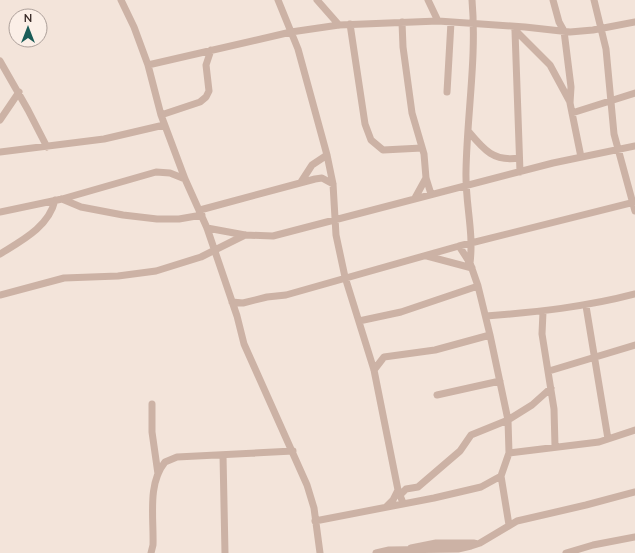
<svg xmlns="http://www.w3.org/2000/svg" width="635" height="553" font-family="Lato,sans-serif">
  <style>
    .lines { fill: none; stroke-linecap: round; stroke-linejoin: round }
    .minor { stroke: #ccb2a5; stroke-width: 7 }
  </style>
  <rect width="100%" height="100%" fill="#f3e4da"/>
  <g class="lines">
    <path class="minor" d="M 121,0 L 134,27 L 148,65 L 161,115 L 185,179 L 207,228 L 237,316 L 244,344 L 307,485 L 314,508 L 320,553
      M 278,0 L 298,49 L 327,155 L 333,184 L 336,235 L 345,277 L 374,370 L 398,490 L 403,503
      M 317,0 L 339,25
      M 428,0 L 438,21
      M 553,0 L 559,22 L 564,31 L 571,87 L 570,103 L 581,157
      M 594,0 L 606,49 L 614,134 L 635,211
      M 402,22 L 403,47 L 412,113 L 424,154 L 426,178 L 431,194
      M 350,24 L 365,124 L 371,140 L 383,150 L 422,148
      M 515,30 L 550,65 L 570,102
      M 515,31 L 520,172
      M 0,61 L 28,110 L 47,147
      M 148,65 L 291,32 L 339,25 L 438,21 L 525,27 L 570,32 L 593,30 L 635,22
      M 447,92 L 451,22
      M 572,113 L 635,93
      M 161,115 L 200,102 L 206,97 L 209,91 L 206,65 L 211,50
      M 0,120 L 19,92
      M 469,132 C 484,150 494,162 519,158
      M 0,152 L 104,139 L 164,125
      M 301,182 L 312,165 L 327,155
      M 415,198 L 426,178
      M 62,199 L 81,207 L 123,215 L 157,219 L 179,219 L 202,215
      M 200,210 L 315,179 L 322,178 L 333,184
      M 0,212 L 62,199 L 156,172 L 170,173 L 185,179
      M 207,228 L 245,235 L 273,236 L 553,163 L 635,146
      M 459,246 L 470,263 L 478,286 L 490,335 L 508,420 L 509,453 L 501,476 L 509,525
      M 0,254 C 21,241 49,227 55,200
      M 427,256 L 472,268
      M 470,263 C 474,231 465,203 466,171 C 467,114 477,57 472,0
      M 0,295 L 64,278 L 118,276 L 156,271 L 201,257 L 245,235
      M 232,302 L 243,303 L 267,297 L 286,295 L 459,246 L 635,202
      M 586,306 L 608,439
      M 543,312 L 542,334 L 554,409 L 555,446
      M 486,316 C 537,312 586,307 635,294
      M 359,321 L 401,312 L 478,286
      M 374,370 L 384,357 L 435,350 L 490,335
      M 549,371 L 635,345
      M 437,395 L 500,381
      M 152,404 L 152,432 L 158,474
      M 509,453 L 599,442 L 635,430
      M 223,455 L 225,553
      M 400,495 L 406,489 L 418,487 L 460,451 L 471,435 L 508,420 L 532,405 L 551,388
      M 386,507 L 393,500 L 398,490
      M 315,521 L 434,498 L 481,487 L 501,476
      M 411,548 L 436,543 L 474,543
      M 151,553 L 153,545 C 154,519 147,484 165,462 L 177,457 L 293,451
      M 376,553 L 389,550 L 458,549 L 471,546 L 480,543 L 517,521 L 586,505 L 635,492
      M 566,553 L 593,545 L 635,537"/>
  </g>
  <g transform="translate(28 28)"><circle r="19" fill="#fbefe7" stroke="#ada09a"/>
  <path d="M0-3L7 15L0 10L-7 15Z" fill="#1a5c57"/>
  <text y="-6" font-size="11" font-weight="bold" text-anchor="middle" fill="#382a27">N</text>
  </g>
</svg>
